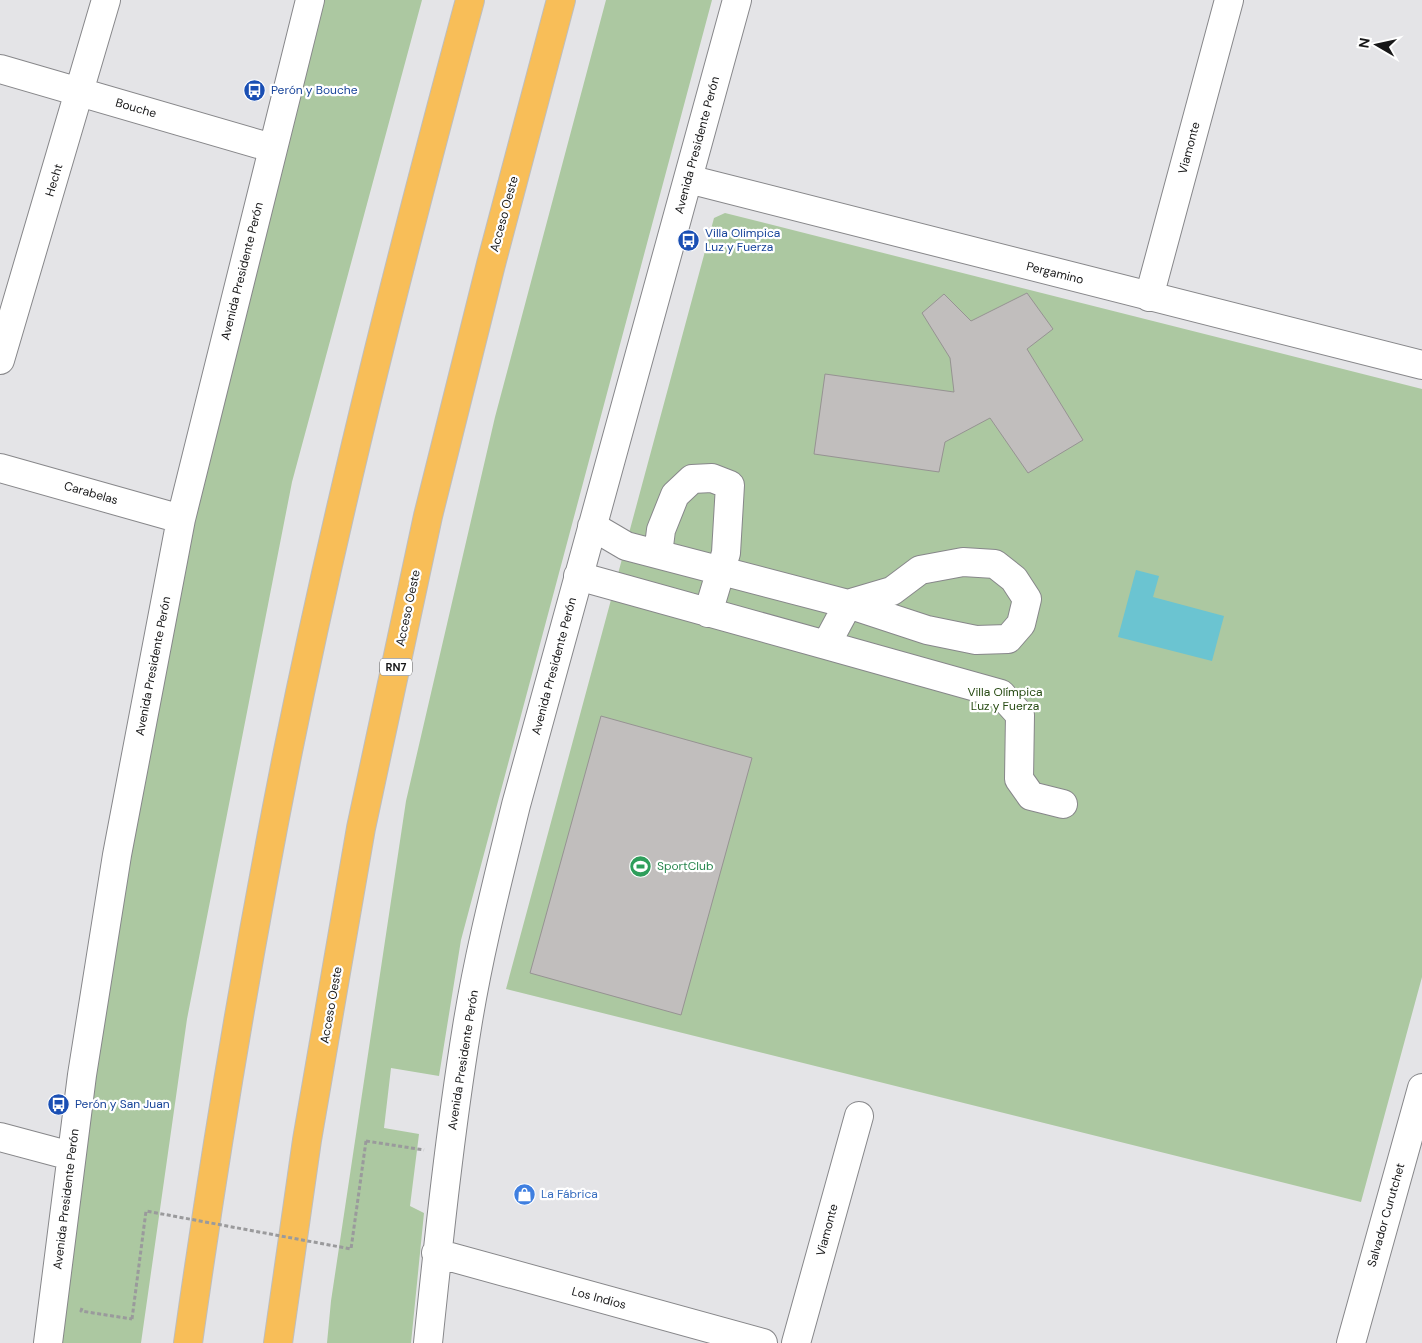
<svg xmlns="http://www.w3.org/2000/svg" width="1422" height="1343" font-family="'DM Sans',sans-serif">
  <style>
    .green { fill: #acc8a1 }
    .water { fill: #6bc4d1 }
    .building { fill: #c1bebd; stroke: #969392 }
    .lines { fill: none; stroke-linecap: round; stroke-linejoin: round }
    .minor-casing { stroke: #87878a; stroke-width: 30 }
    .highway-casing { stroke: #bebebe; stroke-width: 30 }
    .path { stroke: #9a9a9c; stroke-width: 3; stroke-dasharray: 4 2.5; stroke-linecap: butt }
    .minor { stroke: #fff; stroke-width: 28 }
    .highway { stroke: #f8be58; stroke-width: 28 }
    .path-bridge { stroke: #9a9a9c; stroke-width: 3; stroke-dasharray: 4 2.5; stroke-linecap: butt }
    .labels { text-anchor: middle; stroke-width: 4.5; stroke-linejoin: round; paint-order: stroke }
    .shield { fill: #fff; stroke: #5d5d5d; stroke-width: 1 }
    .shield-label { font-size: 11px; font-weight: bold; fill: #171718 }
    .transit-label { font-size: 12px; fill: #164399; stroke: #fff; text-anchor: start }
    .street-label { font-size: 12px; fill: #171718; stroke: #fff }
    .park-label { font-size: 12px; fill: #264a12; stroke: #fff }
    .leisure-label { font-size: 12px; fill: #27864d; stroke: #fff; text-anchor: start }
    .shop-label { font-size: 12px; fill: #366cbe; stroke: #fff; text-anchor: start }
  </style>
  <rect width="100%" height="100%" fill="#e4e4e7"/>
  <path class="green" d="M 323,0 L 422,0 L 292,482 L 187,1019 L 141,1343 L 61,1343 L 107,971 L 177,591 Z
    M 606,0 L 712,0 L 461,940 L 439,1076 L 391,1068 L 384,1128 L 419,1134 L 410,1206 L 424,1213 L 411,1343 L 327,1343 L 331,1301 L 406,801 L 495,417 Z
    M 725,213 L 1422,389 L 1422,977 L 1361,1202 L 506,989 L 714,218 Z"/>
  <path class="water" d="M 1136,570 L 1159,576 L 1153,597 L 1224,616 L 1212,661 L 1118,637 Z"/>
  <path class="building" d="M 1027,293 L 1053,329 L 1027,349 L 1083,440 L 1028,473 L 990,418 L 945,442 L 939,472 L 814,454 L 825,374 L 954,392 L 950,358 L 922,313 L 944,294 L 971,321 Z
    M 601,716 L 752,758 L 681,1015 L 530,973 Z"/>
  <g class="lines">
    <defs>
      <path id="minor" d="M 0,69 L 272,148
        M 688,179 L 1422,365
        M 1149,297 L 1229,0
        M 0,360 L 106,0
        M 0,468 L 181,519
        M 658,554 L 661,530 L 675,495 L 692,479 L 712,478 L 730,485 L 726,553 L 708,613
        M 578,576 L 826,645 L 848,604 L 927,630 L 976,640 L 1008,639 L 1021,624 L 1027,599 L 1014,579 L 995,564 L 963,562 L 920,570 L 892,591 L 848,604 L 626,546 L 592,526
        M 826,645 L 1001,694 L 1020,715 L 1019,779 L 1031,796 L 1063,804
        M 0,1137 L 71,1156
        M 436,1253 L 763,1343
        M 48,1343 L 82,1075 L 117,855 L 181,519 L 310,0
        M 428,1343 C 439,1237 450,1132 467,1027 C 479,952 498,879 516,805 L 737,0
        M 796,1343 L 859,1116
        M 1351,1343 L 1422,1088"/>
      <path id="highway" d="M 188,1343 C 216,1145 249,947 288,751 C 339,499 403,248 470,0
        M 278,1343 L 307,1140 L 361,828 L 428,516 L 491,264 L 561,0"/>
    </defs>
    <use href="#minor" class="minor-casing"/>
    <use href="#highway" class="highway-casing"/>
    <path class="path" d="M 366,1141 L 424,1150
      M 82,1308 L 81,1311 L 132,1319"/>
    <use href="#minor" class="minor"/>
    <use href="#highway" class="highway"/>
    <path class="path-bridge" d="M 132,1319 L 146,1211 L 351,1249 L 366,1141"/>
  </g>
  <defs>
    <symbol id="bus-disc" viewBox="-11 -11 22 22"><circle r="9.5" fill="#1a4fb4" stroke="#fff"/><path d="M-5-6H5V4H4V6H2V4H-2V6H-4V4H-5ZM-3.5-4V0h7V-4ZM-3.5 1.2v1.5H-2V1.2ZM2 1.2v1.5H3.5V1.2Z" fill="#fff"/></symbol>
    <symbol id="stadium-disc" viewBox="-11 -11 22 22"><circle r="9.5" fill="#2e9e5b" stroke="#fff"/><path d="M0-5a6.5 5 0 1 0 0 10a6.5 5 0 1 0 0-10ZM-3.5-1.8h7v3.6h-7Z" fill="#fff"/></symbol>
    <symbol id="shop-disc" viewBox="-11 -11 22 22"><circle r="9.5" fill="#3f7fe0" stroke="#fff"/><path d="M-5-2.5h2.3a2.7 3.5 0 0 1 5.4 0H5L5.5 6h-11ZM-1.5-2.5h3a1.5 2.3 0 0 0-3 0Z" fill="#fff"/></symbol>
  </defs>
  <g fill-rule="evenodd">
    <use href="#bus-disc" x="242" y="78" width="25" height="25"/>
    <use href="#bus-disc" x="676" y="228" width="25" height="25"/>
    <use href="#stadium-disc" x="628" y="854" width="25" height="25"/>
    <use href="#bus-disc" x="46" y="1092" width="25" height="25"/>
    <use href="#shop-disc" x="512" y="1182" width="25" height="25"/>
  </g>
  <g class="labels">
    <rect class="shield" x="380" y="658.5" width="32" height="17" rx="4"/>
    <g class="shield-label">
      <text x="396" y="671">RN7</text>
    </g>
    <g class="transit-label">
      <text x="271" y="94">Perón y Bouche</text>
      <text x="705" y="237">Villa Olimpica<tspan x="705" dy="14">Luz y Fuerza</tspan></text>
      <text x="75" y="1108">Perón y San Juan</text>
    </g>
    <g class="street-label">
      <text transform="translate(136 108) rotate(16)" y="4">Bouche</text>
      <text transform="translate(697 145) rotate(-75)" y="4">Avenida Presidente Perón</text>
      <text transform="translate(1189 148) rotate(-75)" y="4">Viamonte</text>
      <text transform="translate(54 180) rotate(-73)" y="4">Hecht</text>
      <text transform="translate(504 214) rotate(-75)" y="4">Acceso Oeste</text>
      <text transform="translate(242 271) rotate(-76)" y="4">Avenida Presidente Perón</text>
      <text transform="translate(1055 273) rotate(14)" y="4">Pergamino</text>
      <text transform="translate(91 493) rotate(16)" y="4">Carabelas</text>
      <text transform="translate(408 608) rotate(-78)" y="4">Acceso Oeste</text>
      <text transform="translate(153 666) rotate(-79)" y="4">Avenida Presidente Perón</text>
      <text transform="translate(554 666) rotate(-75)" y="4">Avenida Presidente Perón</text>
      <text transform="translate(331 1005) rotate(-80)" y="4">Acceso Oeste</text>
      <text transform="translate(463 1060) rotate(-81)" y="4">Avenida Presidente Perón</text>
      <text transform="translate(66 1199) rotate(-83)" y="4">Avenida Presidente Perón</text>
      <text transform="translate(1386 1215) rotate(-74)" y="4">Salvador Curutchet</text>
      <text transform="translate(827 1230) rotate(-75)" y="4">Viamonte</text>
      <text transform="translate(599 1298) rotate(15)" y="4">Los Indios</text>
    </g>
    <g class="park-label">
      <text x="1005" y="696">Villa Olímpica<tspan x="1005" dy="14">Luz y Fuerza</tspan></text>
    </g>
    <g class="leisure-label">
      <text x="657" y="870">SportClub</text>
    </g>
    <g class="shop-label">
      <text x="541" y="1198">La Fábrica</text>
    </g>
  </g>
  <g transform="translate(1377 45) rotate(279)" stroke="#ffffff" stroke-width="4" paint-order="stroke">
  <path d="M0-4L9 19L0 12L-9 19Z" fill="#171718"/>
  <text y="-8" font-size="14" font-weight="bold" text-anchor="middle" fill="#171718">N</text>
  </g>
</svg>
